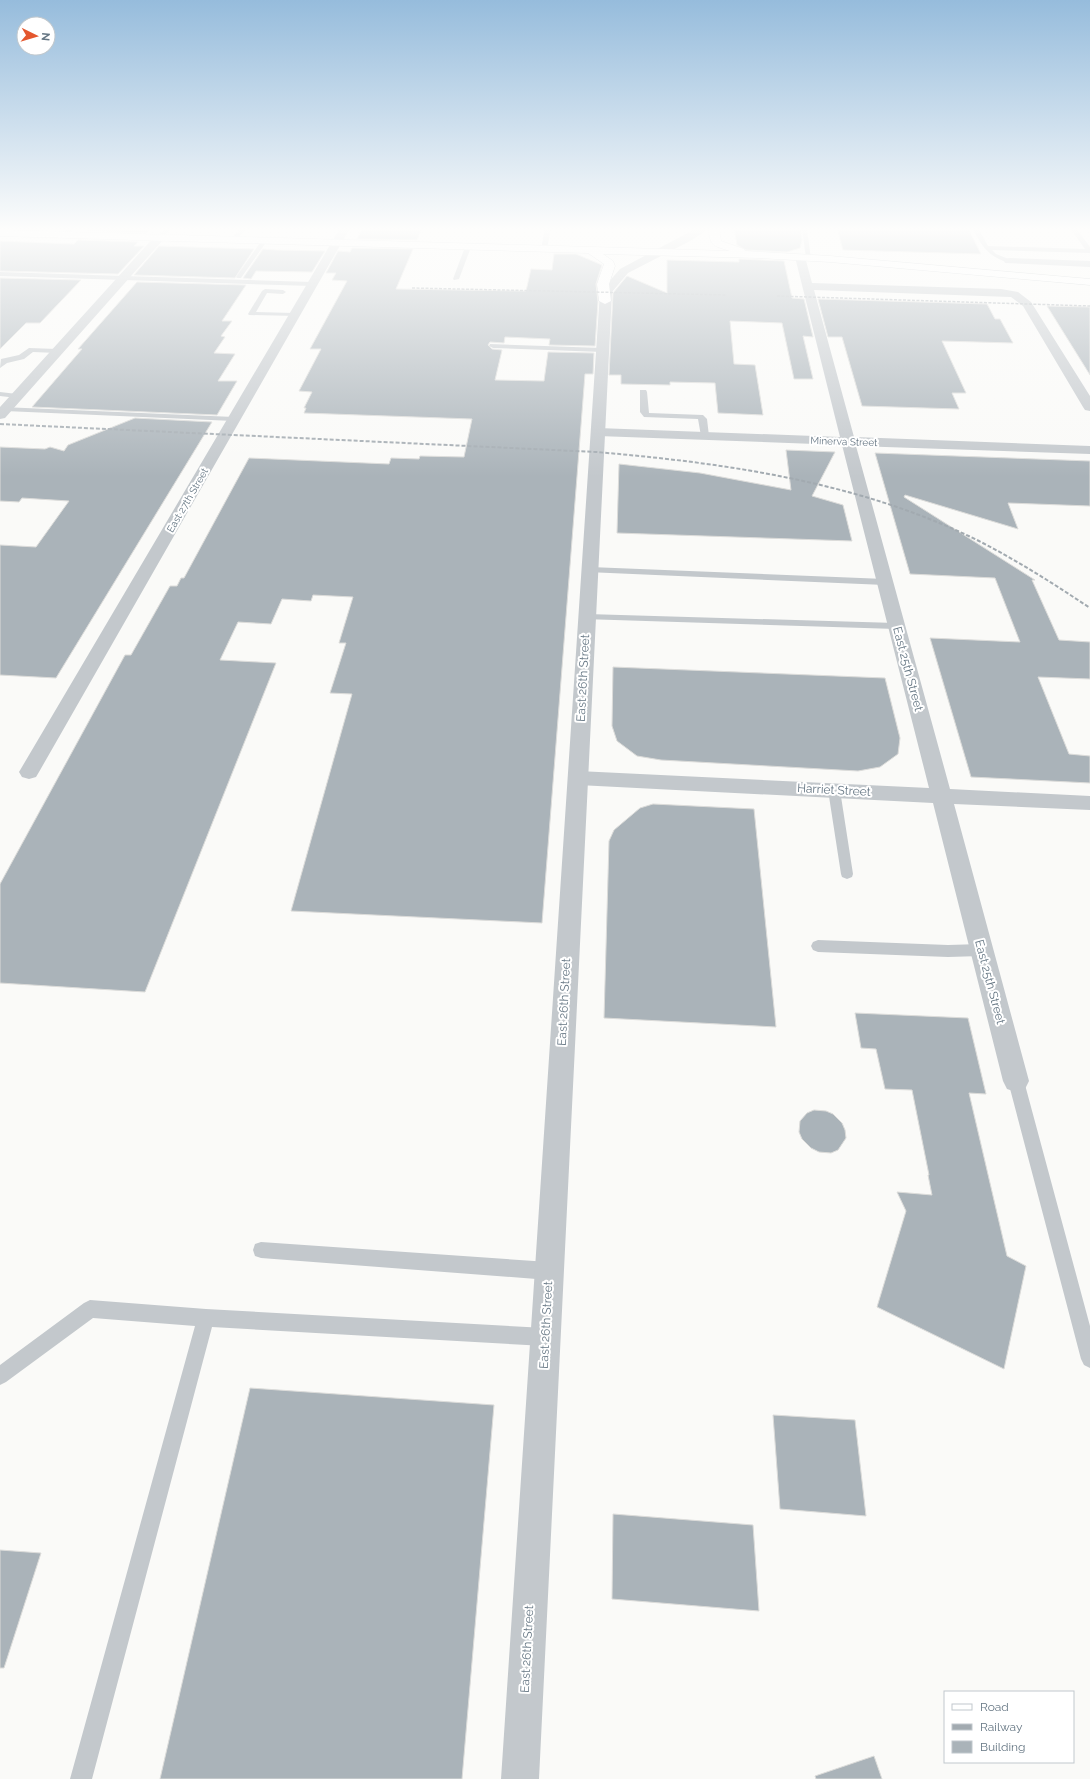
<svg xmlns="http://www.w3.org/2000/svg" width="1090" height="1779" font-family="Raleway,sans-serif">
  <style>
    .building { fill: #aab3b9; stroke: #dcdcda }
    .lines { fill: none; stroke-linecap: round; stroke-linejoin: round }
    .secondary-casing { stroke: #b3babf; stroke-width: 1 }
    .service { fill: #c3c8cc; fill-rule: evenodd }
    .minor { fill: #c3c8cc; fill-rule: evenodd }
    .tertiary { fill: #c3c8cc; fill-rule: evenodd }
    .secondary { fill: #fff; fill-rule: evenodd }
    .rail-far1 { stroke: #a2aab0; stroke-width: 1.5; stroke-dasharray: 3 1.5; stroke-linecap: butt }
    .rail { stroke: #a2aab0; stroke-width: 2; stroke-dasharray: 4 2; stroke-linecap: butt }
    .labels { text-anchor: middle; stroke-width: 4; stroke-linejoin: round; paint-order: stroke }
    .far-street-label { font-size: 10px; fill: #657683; stroke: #fff }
    .street-label { font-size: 12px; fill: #657683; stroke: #fff }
  </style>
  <rect width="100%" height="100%" fill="#fafaf8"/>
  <path class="building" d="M 91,228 L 151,228 L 147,233 L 87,231 Z
    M 363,228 L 422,228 L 417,240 L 357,239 Z
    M 734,228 L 801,228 L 802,240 L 800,248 L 787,252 L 746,250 L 737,245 Z
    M 837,228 L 968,228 L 981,254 L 843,250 Z
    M 78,240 L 138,242 L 134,246 L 144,246 L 118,274 L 0,271 L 0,241 L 74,244 Z
    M 159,246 L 254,249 L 235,278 L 134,275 Z
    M 352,248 L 413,249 L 396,289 L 526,291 L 531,269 L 552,270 L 554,254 L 576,254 L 602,265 L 596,284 L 598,302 L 595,346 L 549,345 L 550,339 L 505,337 L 504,343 L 490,342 L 488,345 L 492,349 L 502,350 L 495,380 L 544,381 L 548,352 L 594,353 L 593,374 L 585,374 L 542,923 L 291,911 L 352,694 L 330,693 L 346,643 L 339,643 L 353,597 L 313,595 L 311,601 L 282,599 L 271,624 L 238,622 L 220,660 L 276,663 L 145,992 L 0,983 L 0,884 L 125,655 L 131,655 L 170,586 L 177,586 L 181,578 L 184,578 L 249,458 L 389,464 L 391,458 L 419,459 L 420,456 L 464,457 L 472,419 L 304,413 L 306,408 L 304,408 L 312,392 L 299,391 L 321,349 L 310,349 L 347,281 L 332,280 L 336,273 L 326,273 L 338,251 L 350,252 Z
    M 263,249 L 277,250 L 325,251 L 312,272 L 256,271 L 251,279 L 243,278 Z
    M 739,259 L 784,261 L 792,298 L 804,299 L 813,337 L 803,336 L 813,379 L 794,379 L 782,323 L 730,321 L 734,364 L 755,365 L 763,415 L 718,413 L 715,383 L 670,382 L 670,385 L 621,384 L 621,375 L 609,375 L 613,293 L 627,276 L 667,293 L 667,260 L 739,262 Z
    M 0,278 L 81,280 L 40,323 L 26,323 L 0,349 Z
    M 137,282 L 246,285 L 222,321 L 232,321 L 221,336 L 225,337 L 214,353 L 235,354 L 218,381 L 237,381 L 217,415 L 32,407 L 82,349 L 78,349 Z
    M 818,299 L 987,304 L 995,319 L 1000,319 L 1013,343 L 942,341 L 966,393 L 952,393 L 959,409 L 862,406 L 842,337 L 828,337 Z
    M 1047,306 L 1090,307 L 1090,375 Z
    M 135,418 L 212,422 L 56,678 L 0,675 L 0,545 L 36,547 L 69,501 L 22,498 L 19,502 L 0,501 L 0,447 L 45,449 L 50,447 L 64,451 L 68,445 Z
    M 786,450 L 835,452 L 812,496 L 843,505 L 852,541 L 617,533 L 619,464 L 700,473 L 791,490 Z
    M 875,453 L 1090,461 L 1090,506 L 1008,503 L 1018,529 L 905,495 L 904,497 L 1035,580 L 1032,580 L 1059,640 L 1090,642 L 1090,679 L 1038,677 L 1069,754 L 1090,756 L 1090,783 L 971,777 L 930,638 L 1020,642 L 995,578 L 910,574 Z
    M 613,667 L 885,678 L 900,738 L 898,754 L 880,767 L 858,771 L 661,760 L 637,756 L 617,741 L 612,726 Z
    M 653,804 L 754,809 L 776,1027 L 604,1018 L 609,841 L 614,830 L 640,808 Z
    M 855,1013 L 968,1018 L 986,1094 L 969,1093 L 1007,1256 L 1026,1266 L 1004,1369 L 877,1307 L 906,1211 L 897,1192 L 932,1195 L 928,1175 L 929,1175 L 912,1090 L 885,1089 L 876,1049 L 861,1048 Z
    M 814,1110 L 826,1111 L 833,1114 L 842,1123 L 845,1130 L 846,1138 L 838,1150 L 831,1153 L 819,1152 L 811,1148 L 802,1139 L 799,1132 L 800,1121 L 807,1113 Z
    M 250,1388 L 494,1405 L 462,1779 L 160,1779 Z
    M 773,1415 L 855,1420 L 866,1516 L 780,1509 Z
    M 613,1514 L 753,1525 L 759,1611 L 612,1599 Z
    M 0,1550 L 41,1553 L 4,1668 L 0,1668 Z
    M 874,1756 L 882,1779 L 816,1779 L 815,1776 Z"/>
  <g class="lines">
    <defs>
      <path id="secondary" d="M 709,228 L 719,228 L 721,241 L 744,249 L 745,251 L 830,256 L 1090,279 L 1090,285 L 830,262 L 759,258 L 603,254 L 613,261 L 615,266 L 609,284 L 611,301 L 605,304 L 599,301 L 597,284 L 604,264 L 588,253 L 0,236 L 0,230 L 730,251 C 714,246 709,246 709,228 Z"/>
    </defs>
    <use href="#secondary" class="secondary-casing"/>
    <path class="service" d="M 18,228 L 24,228 L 16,235 L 12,235 L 12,233 Z
      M 69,228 L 75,228 L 65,236 L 61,236 L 61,234 Z
      M 166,228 L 172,228 L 161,239 L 157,239 L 157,237 Z
      M 241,228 L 252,228 L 245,230 L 235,241 L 231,241 L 231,239 Z
      M 253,228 L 315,228 L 312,230 L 256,230 Z
      M 545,228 L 551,228 L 547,249 L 544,251 L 541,249 Z
      M 802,228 L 807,229 L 811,259 L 806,258 Z
      M 972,228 L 978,228 L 988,246 L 1085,249 L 1070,228 L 1076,228 L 1090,247 L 1090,253 L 992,250 L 996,254 L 1011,260 L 1012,261 L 1009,263 C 987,256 983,247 972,228 Z
      M 262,240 L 267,241 L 241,278 L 237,278 L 236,277 Z
      M 468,245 L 471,247 L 459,279 L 454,280 L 453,279 L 465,247 Z
      M 0,272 L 312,282 L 315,284 L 312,286 L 0,276 Z
      M 265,289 L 283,290 L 286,292 L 283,294 L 267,293 L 256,312 L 294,313 L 296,314 L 296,316 L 249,315 L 248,314 L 262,291 Z
      M 490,344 L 602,348 L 606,350 L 602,352 L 493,348 L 489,346 Z
      M 29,348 L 57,349 L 61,351 L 57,353 L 33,352 L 24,359 L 7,363 L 0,368 L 1,359 L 19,355 Z
      M 640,390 L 646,390 L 647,392 L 649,413 L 703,415 L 707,419 L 709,436 L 705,438 L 701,436 L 698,419 L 644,417 L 640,412 Z
      M 0,392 L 17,394 L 21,396 L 17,398 L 0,396 Z
      M 2,407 L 234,417 L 238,419 L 234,421 L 5,411 L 1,409 Z
      M 590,567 L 885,579 L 890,582 L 885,585 L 587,572 L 585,570 Z
      M 587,614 L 896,623 L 901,626 L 896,629 L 583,619 L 582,617 Z
      M 834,786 L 838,787 L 840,790 L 853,874 L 852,877 L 847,879 L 842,877 L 841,874 L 828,790 L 830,787 Z
      M 818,940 L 948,945 L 981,944 L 986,946 L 988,950 L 986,954 L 981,956 L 948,957 L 818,952 L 813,950 L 811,946 L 813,942 Z
      M 1016,1074 L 1021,1076 L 1024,1081 L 1090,1326 L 1090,1368 L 1084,1365 L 1081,1359 L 1008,1081 L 1011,1076 Z
      M 261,1242 L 549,1262 L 555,1265 L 558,1271 L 555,1277 L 549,1280 L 261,1258 L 255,1256 L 253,1250 L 255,1244 Z
      M 90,1300 L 206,1309 L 545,1328 L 551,1331 L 554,1337 L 551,1343 L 545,1346 L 212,1327 L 92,1779 L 70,1779 L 195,1326 L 93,1318 L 6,1382 L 0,1385 L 0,1365 L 84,1303 Z"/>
    <path class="minor" d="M 340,228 L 350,228 L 39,772 L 36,777 L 29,779 L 22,777 L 19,772 Z
      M 159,235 L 164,238 L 163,240 L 5,418 L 0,419 L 0,407 L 155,236 Z
      M 800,254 L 805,257 L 812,283 L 1001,289 L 1018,292 L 1031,302 L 1090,396 L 1090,411 L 1085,410 L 1083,407 L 1023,306 L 1011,297 L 814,290 L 854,437 L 1090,446 L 1090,454 L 856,446 L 950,789 L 1090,796 L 1090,810 L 954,804 L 1029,1081 L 1025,1089 L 1016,1092 L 1007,1089 L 1003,1081 L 933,803 L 578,785 L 571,783 L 568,778 L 571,773 L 578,771 L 929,788 L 842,445 L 598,436 L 593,435 L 591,432 L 593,429 L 598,428 L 840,437 L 795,257 Z
      M 1009,258 L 1090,261 L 1090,267 L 1005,263 L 1004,261 L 1005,259 Z"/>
    <path class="tertiary" d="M 697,228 L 709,228 L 692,240 L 628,273 L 612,292 L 539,1779 L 501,1779 L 600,292 L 620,269 Z"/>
    <use href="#secondary" class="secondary"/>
    <path class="rail-far1" d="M 412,288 L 727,295
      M 777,296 L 1090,306"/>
    <path class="rail" d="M 0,424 L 596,452 C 726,463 860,482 979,541 C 1018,561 1054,584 1090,608"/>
  </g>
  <linearGradient id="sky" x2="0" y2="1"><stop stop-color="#96bcdc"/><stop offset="0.48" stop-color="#fdfdfc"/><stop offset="1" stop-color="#fdfdfc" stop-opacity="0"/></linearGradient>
  <rect width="1090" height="477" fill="url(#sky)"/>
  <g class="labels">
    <g class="far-street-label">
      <text transform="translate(844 441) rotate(2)" y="4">Minerva Street</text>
      <text transform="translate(187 500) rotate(-60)" y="4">East 27th Street</text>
    </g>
    <g class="street-label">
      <text transform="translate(908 669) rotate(75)" y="4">East 25th Street</text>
      <text transform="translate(583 678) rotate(-87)" y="4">East 26th Street</text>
      <text transform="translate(834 790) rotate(3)" y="4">Harriet Street</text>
      <text transform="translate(990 982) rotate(75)" y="4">East 25th Street</text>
      <text transform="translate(564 1002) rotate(-87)" y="4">East 26th Street</text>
      <text transform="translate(546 1325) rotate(-87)" y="4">East 26th Street</text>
      <text transform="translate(527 1649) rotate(-87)" y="4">East 26th Street</text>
    </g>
  </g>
  <rect x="944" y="1691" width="130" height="72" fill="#ffffff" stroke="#c1c8cd"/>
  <rect x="952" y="1704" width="20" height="6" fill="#ffffff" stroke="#c1c8cd"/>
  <text x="980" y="1711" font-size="12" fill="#657683">Road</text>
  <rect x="952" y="1724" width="20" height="6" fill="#a2aab0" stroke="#c1c8cd"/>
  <text x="980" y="1731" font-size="12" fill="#657683">Railway</text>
  <rect x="952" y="1741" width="20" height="12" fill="#aab3b9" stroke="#c1c8cd"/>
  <text x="980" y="1751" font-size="12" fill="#657683">Building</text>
  <g transform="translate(36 36) rotate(95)"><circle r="19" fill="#ffffff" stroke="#c1c8cd"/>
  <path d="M0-3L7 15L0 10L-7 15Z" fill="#e4572e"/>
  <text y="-6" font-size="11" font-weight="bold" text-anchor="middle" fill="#657683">N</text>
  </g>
</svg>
